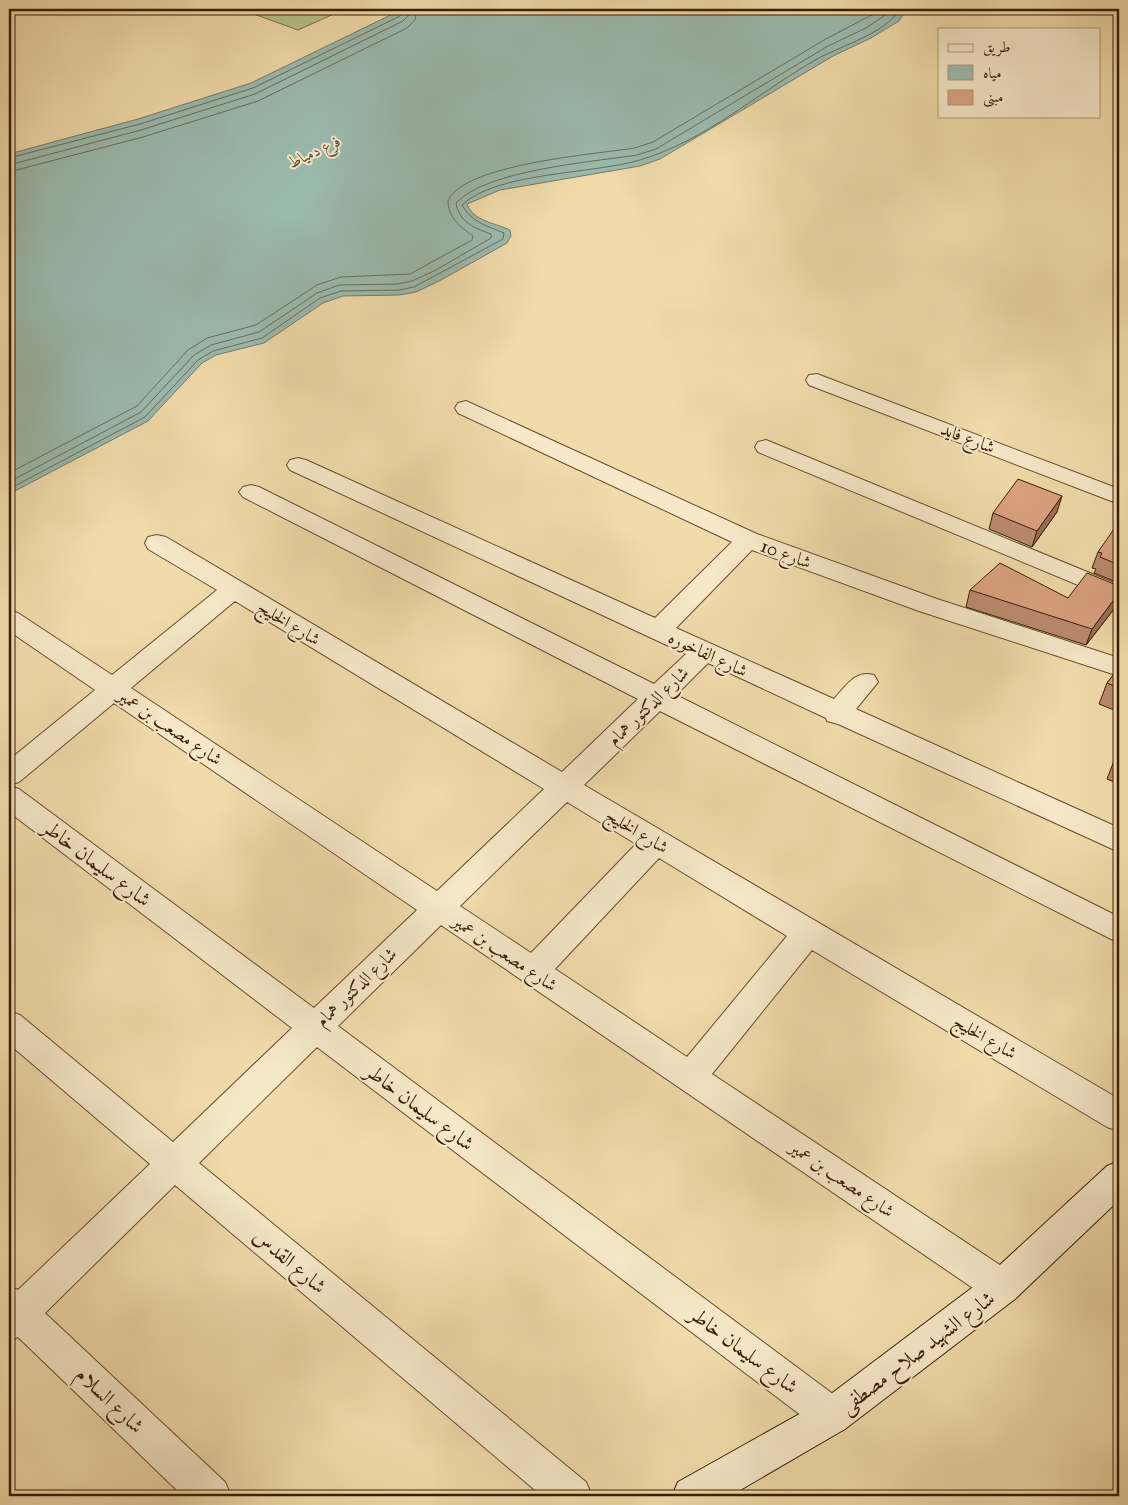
<svg xmlns="http://www.w3.org/2000/svg" width="1128" height="1505" font-family="'IM FELL Great Primer',Amiri,serif">
  <style>
    .green { fill: #b9c089; stroke: #796f46 }
    .water { fill: #9bbaae; stroke: #747c6a }
    .lines { fill: none; stroke-linecap: round; stroke-linejoin: round }
    .shore { stroke: #6a6c58; stroke-width: 1 }
    .minor-casing { stroke: #674d2d; stroke-width: 2 }
    .secondary-casing { stroke: #391e03; stroke-width: 2 }
    .minor { fill: #f6e8c8; fill-rule: evenodd }
    .secondary { fill: #f6e8c8; fill-rule: evenodd }
    .wall { fill: #bc8b70; stroke: #391e03 }
    .shaded-wall { fill: #99715b; stroke: #391e03 }
    .building { fill: #dba282; stroke: #391e03 }
    .labels { text-anchor: middle; stroke-width: 4; stroke-linejoin: round; paint-order: stroke }
    .far-water-label { font-size: 16px; font-style: italic; fill: #564d36; stroke: #f6e8c8 }
    .street-label { font-size: 18px; fill: #391e03; stroke: #f6e8c8 }
    .near-street-label { font-size: 21px; fill: #391e03; stroke: #f6e8c8 }
  </style>
  <rect width="100%" height="100%" fill="#f1dbaa"/>
  <filter id="stains"><feTurbulence type="fractalNoise" baseFrequency=".004" numOctaves="4"/><feColorMatrix values="0 0 0 0 .2 0 0 0 0 .09 0 0 0 0 .02 0 0 0 .5 -.17"/></filter>
  <radialGradient id="worn" r=".72"><stop offset=".6" stop-color="#630" stop-opacity="0"/><stop offset="1" stop-color="#630" stop-opacity=".3"/></radialGradient>
  <path class="green" d="M 240,9 L 345,9 L 298,30 Z"/>
  <path class="water" d="M 403,9 L 906,9 L 899,21 L 871,38 L 833,56 L 660,159 L 640,166 L 500,190 L 467,204 C 473,221 495,223 510,230 L 511,236 L 507,243 L 441,280 L 416,292 L 399,295 L 343,296 L 323,303 L 264,343 L 216,355 L 202,363 L 148,421 L 9,494 L 9,154 L 138,119 L 251,83 Z"/>
  <g class="lines">
    <path class="shore" d="M 9,158 L 140,124 L 253,88 L 400,16 L 404,9
      M 9,165 L 141,130 L 255,94 L 403,21 L 408,16 L 410,9
      M 9,172 L 143,137 L 258,101 L 407,28 L 415,20 L 417,9
      M 9,473 L 137,406 L 188,350 L 207,338 L 256,325 L 317,285 L 341,277 L 410,274 L 472,240 L 473,236 C 460,227 448,217 448,201 C 463,164 597,154 635,148 L 653,142 L 824,40 L 883,9
      M 9,482 L 141,412 L 194,355 L 211,345 L 259,332 L 317,293 L 339,285 L 398,284 L 412,281 L 436,270 L 491,238 L 491,234 C 474,228 459,222 456,203 C 486,170 592,162 637,155 L 656,149 L 828,46 L 866,28 L 894,9
      M 9,489 L 145,417 L 198,360 L 213,351 L 262,338 L 320,298 L 341,291 L 399,290 L 414,287 L 503,239 L 504,233 C 487,226 471,222 462,205 C 496,172 594,174 640,160 C 705,141 759,92 817,59 C 845,44 882,35 901,9"/>
    <defs>
      <path id="minor" d="M 817,374 L 1119,489 L 1119,504 L 809,385 L 806,380 L 809,375 Z
        M 466,401 L 757,534 L 937,599 L 1119,658 L 1119,676 L 919,611 L 752,550 L 676,628 L 834,699 C 846,686 855,670 874,675 L 878,682 L 856,709 L 1119,828 L 1119,852 L 838,724 L 827,721 L 826,718 L 708,663 L 676,695 L 1119,917 L 1119,943 L 660,711 L 584,785 L 1119,1099 L 1119,1131 L 1107,1127 L 812,950 L 712,1074 L 1015,1275 L 1020,1287 L 1015,1299 L 1002,1305 L 989,1299 L 441,925 L 338,1026 L 845,1403 L 851,1416 L 845,1429 L 832,1435 L 819,1429 L 317,1047 L 199,1163 L 586,1482 L 592,1496 L 542,1496 L 175,1185 L 45,1313 L 225,1482 L 231,1496 L 183,1496 L 18,1337 L 9,1341 L 9,1286 L 18,1290 L 150,1164 L 9,1044 L 9,1011 L 20,1015 L 173,1142 L 292,1028 L 9,812 L 9,786 L 19,789 L 314,1008 L 417,910 L 114,703 L 19,782 L 9,785 L 9,760 L 95,690 L 9,631 L 9,610 L 18,613 L 112,675 L 217,590 L 148,549 L 145,543 L 148,537 L 157,535 L 166,537 L 562,772 L 638,699 L 243,497 L 239,492 L 243,487 L 251,485 L 259,487 L 654,684 L 686,654 L 290,470 L 287,465 L 290,460 L 298,458 L 306,460 L 655,618 L 732,542 L 458,413 L 455,408 L 458,403 ZM 235,601 L 544,789 L 437,891 L 131,688 ZM 567,802 L 636,844 L 531,953 L 460,906 ZM 659,858 L 787,936 L 687,1057 L 555,969 Z
        M 766,440 L 1119,585 L 1119,602 L 758,452 L 755,447 L 758,442 Z"/>
      <path id="secondary" d="M 1119,1161 L 1119,1200 L 1015,1299 L 845,1429 L 730,1496 L 672,1496 L 678,1482 L 819,1403 L 989,1275 L 1107,1166 Z"/>
    </defs>
    <use href="#minor" class="minor-casing"/>
    <use href="#secondary" class="secondary-casing"/>
    <use href="#minor" class="minor"/>
    <use href="#secondary" class="secondary"/>
  </g>
  <path class="wall" d="M 1057,512 L 1032,547 L 989,529 L 993,513 Z
    M 1119,531 L 1119,583 L 1094,573 L 1096,569 L 1092,568 L 1098,552 Z
    M 1119,586 L 1119,600 L 1118,604 L 1086,645 L 966,607 L 970,590 L 1068,598 Z
    M 1119,668 L 1119,712 L 1099,704 L 1107,683 Z
    M 1119,752 L 1119,784 L 1107,779 L 1115,758 Z"/>
  <path class="shaded-wall" d="M 1062,496 L 1057,512 L 1032,547 L 1037,531 Z
    M 1119,593 L 1119,600 L 1118,604 L 1086,645 L 1092,629 Z"/>
  <path class="building" d="M 1018,479 L 1062,496 L 1037,531 L 993,513 Z
    M 1114,529 L 1119,531 L 1119,565 L 1100,557 L 1102,553 L 1098,552 Z
    M 1000,563 L 1068,598 L 1087,573 L 1119,586 L 1119,593 L 1092,629 L 970,590 Z
    M 1119,668 L 1119,688 L 1107,683 Z
    M 1119,752 L 1119,760 L 1115,758 Z"/>
  <g class="labels">
    <g class="far-water-label">
      <text transform="translate(314 151) rotate(-25)" y="6">فرع دمياط</text>
    </g>
    <g class="street-label">
      <text transform="translate(968 438) rotate(21)" y="6">شارع فايد</text>
      <text transform="translate(786 554) rotate(20)" y="6">شارع 10</text>
      <text transform="translate(289 623) rotate(31)" y="6">شارع الخليج</text>
      <text transform="translate(708 654) rotate(25)" y="6">شارع الفاخوره</text>
      <text transform="translate(648 706) rotate(-44)" y="6">شارع الدكتور همام</text>
      <text transform="translate(170 727) rotate(34)" y="6">شارع مصعب بن عمير</text>
      <text transform="translate(637 831) rotate(31)" y="6">شارع الخليج</text>
      <text transform="translate(505 953) rotate(34)" y="6">شارع مصعب بن عمير</text>
      <text transform="translate(356 987) rotate(-44)" y="6">شارع الدكتور همام</text>
      <text transform="translate(985 1037) rotate(30)" y="6">شارع الخليج</text>
      <text transform="translate(842 1179) rotate(34)" y="6">شارع مصعب بن عمير</text>
    </g>
    <g class="near-street-label">
      <text transform="translate(97 863) rotate(37)" y="7">شارع سليمان خاطر</text>
      <text transform="translate(420 1107) rotate(37)" y="7">شارع سليمان خاطر</text>
      <text transform="translate(290 1261) rotate(40)" y="7">شارع القدس</text>
      <text transform="translate(744 1350) rotate(37)" y="7">شارع سليمان خاطر</text>
      <text transform="translate(917 1352) rotate(-37)" y="7">شارع الشهيد صلاح مصطفى</text>
      <text transform="translate(110 1400) rotate(44)" y="7">شارع السلام</text>
    </g>
  </g>
  <rect width="1128" height="1505" fill="none" stroke="#f1dbaa" stroke-width="30"/>
  <rect x="10" y="10" width="1108" height="1485" fill="none" stroke="#391e03" stroke-width="2.5"/>
  <rect x="15" y="15" width="1098" height="1475" fill="none" stroke="#391e03"/>
  <rect x="938" y="28" width="162" height="90" fill="#f6e8c8" stroke="#aa9779"/>
  <rect x="948" y="44" width="25" height="8" fill="#f6e8c8" stroke="#aa9779"/>
  <text x="983" y="52" font-size="15" fill="#391e03">طريق</text>
  <rect x="948" y="65" width="25" height="15" fill="#9bbaae" stroke="#aa9779"/>
  <text x="983" y="78" font-size="15" fill="#391e03">مياه</text>
  <rect x="948" y="90" width="25" height="15" fill="#dba282" stroke="#aa9779"/>
  <text x="983" y="102" font-size="15" fill="#391e03">مبنى</text>
  <rect width="100%" height="100%" filter="url(#stains)"/>
  <rect width="100%" height="100%" fill="url(#worn)"/>
</svg>
